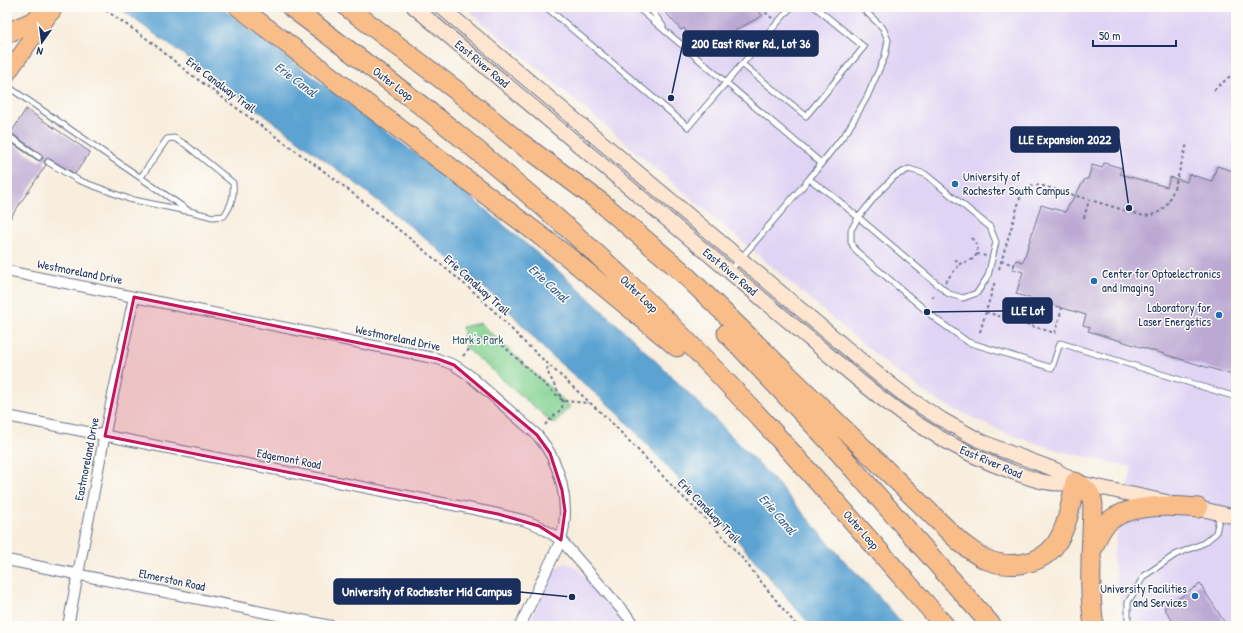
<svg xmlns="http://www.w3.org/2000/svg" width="1243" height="633" font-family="'Patrick Hand',sans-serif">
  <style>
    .built { fill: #e0d4f4 }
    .green { fill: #82d190; stroke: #4e8077 }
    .water { fill: #5ca3d2; stroke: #3c6998 }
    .building { fill: #bca9d3 }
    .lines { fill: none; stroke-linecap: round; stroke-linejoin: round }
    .lane-casing { stroke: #68728b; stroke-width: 7 }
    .street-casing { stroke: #68728b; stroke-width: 12 }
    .secondary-casing { stroke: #68728b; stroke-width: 16 }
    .primary-casing { stroke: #68728b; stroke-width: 18 }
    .highway-casing { stroke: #68728b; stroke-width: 21 }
    .path { stroke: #68728b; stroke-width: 2; stroke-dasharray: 3 3; stroke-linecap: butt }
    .lane { stroke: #fff; stroke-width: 5 }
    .street { stroke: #fff; stroke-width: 10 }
    .secondary { stroke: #fde5d0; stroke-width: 14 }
    .primary { stroke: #f9bd89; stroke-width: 16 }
    .highway { stroke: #f9bd89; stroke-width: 19 }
    .marked { fill: #c2185b; fill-opacity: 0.2; stroke: #c2185b; stroke-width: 3; stroke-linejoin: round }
    .poi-dot { fill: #1f6fb2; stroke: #fdfcf7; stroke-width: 1.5 }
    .labels { text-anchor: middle; stroke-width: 3; stroke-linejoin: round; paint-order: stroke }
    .street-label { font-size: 12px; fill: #1b2f5e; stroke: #fdfcf7 }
    .poi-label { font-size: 12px; fill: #1b2f5e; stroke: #fdfcf7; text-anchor: start }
    .park-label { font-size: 12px; fill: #3a606d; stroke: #fdfcf7 }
    .water-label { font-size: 13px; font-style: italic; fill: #355d8c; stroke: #fdfcf7 }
    .leader { fill: none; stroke: #1b2f5e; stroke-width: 1.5 }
    .callout-dot { fill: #1b2f5e; stroke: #fdfcf7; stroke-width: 1.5 }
    .callout { fill: #1b2f5e; stroke: #1b2f5e; stroke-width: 1.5 }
    .callout-label { font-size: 13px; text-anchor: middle; font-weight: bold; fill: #fff }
  </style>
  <rect width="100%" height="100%" fill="#fdfcf7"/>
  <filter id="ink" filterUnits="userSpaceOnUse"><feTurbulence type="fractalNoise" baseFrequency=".025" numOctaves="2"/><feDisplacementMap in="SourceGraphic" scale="8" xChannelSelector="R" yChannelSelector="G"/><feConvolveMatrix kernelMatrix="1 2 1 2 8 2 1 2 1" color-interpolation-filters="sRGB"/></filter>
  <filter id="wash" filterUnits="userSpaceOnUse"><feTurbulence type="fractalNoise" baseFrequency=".012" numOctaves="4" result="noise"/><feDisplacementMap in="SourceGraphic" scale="16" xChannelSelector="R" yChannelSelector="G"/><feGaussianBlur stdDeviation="0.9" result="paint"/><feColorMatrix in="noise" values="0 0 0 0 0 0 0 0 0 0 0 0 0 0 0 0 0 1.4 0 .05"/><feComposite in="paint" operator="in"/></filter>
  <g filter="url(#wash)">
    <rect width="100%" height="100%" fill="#f8eede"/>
    <path class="built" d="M 465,7 L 1236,7 L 1236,626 L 1123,626 L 1113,555 L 1132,467 L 1064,452 L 1005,433 L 943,404 L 922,391 L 882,360 Z
      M 567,563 L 572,565 L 577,568 L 627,626 L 527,626 L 556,568 L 561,565 Z"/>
    <path class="green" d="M 480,323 L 570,406 L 554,424 L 465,347 L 462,327 Z"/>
    <path class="water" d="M 119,7 L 220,7 L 448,178 L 570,281 L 637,343 L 709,413 L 776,482 L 848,565 L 865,581 L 905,626 L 811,626 L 727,528 L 693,492 L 686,487 L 617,412 L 548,353 L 500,301 L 410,226 L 354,182 L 195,63 L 138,22 Z"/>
    <g id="blocks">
      <path class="building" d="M 661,7 L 757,7 L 762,16 L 716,41 L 710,31 L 692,42 L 684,28 L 681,30 Z
        M 26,109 L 90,152 L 75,174 L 50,159 L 46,159 L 44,162 L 46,165 L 7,223 L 7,140 L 37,160 L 40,161 L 43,158 L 41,154 L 11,133 Z
        M 1104,163 L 1122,168 L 1120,174 L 1167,187 L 1170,177 L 1187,182 L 1189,174 L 1212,181 L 1217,166 L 1236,172 L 1236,376 L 1088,331 L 1090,327 L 1083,325 L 1086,315 L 1016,294 L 1023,272 L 1013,269 L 1016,260 L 1023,262 L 1041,205 L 1065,212 L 1085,179 L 1088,179 L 1092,165 L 1102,168 Z
        M 1200,584 L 1227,626 L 1176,626 L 1164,608 Z"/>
    </g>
  </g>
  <g filter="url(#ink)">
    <use href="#blocks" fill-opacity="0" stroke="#68728b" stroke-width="1"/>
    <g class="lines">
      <defs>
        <path id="lane" d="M 546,7 L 688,127 L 791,7
          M 637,7 L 821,163
          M 649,7 L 663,26
          M 742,64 L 806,116 L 864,47 L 815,7
          M 7,86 L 189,211 L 213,217 L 224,216 C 232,204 234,197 233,183 L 185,144 L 174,138 L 167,139 L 141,177
          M 7,135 L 39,157
          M 48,162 L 78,180 L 129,199 L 186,211
          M 809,179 L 833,196 L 949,294 L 963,298 L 977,293 L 988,276 L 996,242 L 990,227 L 925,174 L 909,169 L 895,176 L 879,192 L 858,218 L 851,230 L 851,242 L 856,251 L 937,320 L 968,342 L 1052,368 L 1060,343 L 1236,397
          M 730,271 L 809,179 L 848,130 L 867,97 L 885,56 L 888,40 L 883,28 L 861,7
          M 1128,626 L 1128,602 L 1144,576 L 1175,555 L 1204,543 L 1216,533 L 1220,514"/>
        <path id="street" d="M 7,271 L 438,359 L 454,365 L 469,375 L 537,435 C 561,462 571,505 561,540 L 520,626
          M 7,416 L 498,514 L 523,520 L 539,526 L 561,540 L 636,626
          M 7,560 L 331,626
          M 68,626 L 107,423 L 134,297"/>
        <path id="secondary" d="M 414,7 L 862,383 C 907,420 955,451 1010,471 C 1032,479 1051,487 1075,482
          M 441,7 L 875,372 L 907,397 L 941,419 L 977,439 L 997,448 L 1056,470 L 1075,482 L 1167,502
          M 1189,506 L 1236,517"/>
        <path id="primary" d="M 7,74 L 51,12"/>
        <path id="highway" d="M 239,7 L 567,256 L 677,347
          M 291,7 C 344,47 398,87 450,128 C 512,179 573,231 631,286 C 743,393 843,510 945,626
          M 347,7 L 457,91 L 530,151
          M 7,33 L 30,23 L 51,11
          M 521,143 L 603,204 L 680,270 L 960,542 C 968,548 976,555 985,559 C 1007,569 1040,566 1055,545 C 1068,527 1071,503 1075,482 C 1085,487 1092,493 1093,505 C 1092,546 1088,586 1094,626
          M 727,333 L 828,440 L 992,626
          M 1093,548 C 1096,540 1099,532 1105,525 C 1125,503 1170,505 1198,508"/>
      </defs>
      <use href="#lane" class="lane-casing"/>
      <use href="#street" class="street-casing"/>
      <use href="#secondary" class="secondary-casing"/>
      <use href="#primary" class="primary-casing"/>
      <use href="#highway" class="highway-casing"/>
      <path class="path" d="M 101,7 L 150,41 L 185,70 L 257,123 L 332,177 L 413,241 L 475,293 L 496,313 L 523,341 L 611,422 L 681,495 L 720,533 L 742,558 L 797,626
        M 763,7 L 765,12 L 772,18
        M 1214,90 L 1236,71
        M 1084,218 L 1089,200
        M 971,238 C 977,243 978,247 977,254 L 986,256
        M 955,259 L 960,264 L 973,259 L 977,254
        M 1001,261 L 1015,265
        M 999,269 L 1021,195 C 1027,186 1032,184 1043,186 L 1144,216 C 1151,215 1158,214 1164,208 C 1174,198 1182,159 1187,144
        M 945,282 L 960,264
        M 932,298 L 936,293
        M 986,312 L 1055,333 L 1062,308
        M 980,332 L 995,281
        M 463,356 L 473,345 L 485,338 L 498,341 L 563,401 L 589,403
        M 545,425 L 562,408 L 563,401 L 547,371 L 548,365"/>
      <use href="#lane" class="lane"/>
      <use href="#street" class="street"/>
      <use href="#secondary" class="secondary"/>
      <use href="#primary" class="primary"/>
      <use href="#highway" class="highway"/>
    </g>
  </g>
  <path class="marked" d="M 134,297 L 438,359 L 454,365 L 537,435 L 550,453 L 562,490 L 565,511 L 561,540 L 539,526 L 498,514 L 105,436 Z"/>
  <g class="poi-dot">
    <circle cx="955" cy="184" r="4"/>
    <circle cx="1094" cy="281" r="4"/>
    <circle cx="1219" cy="315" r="4"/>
    <circle cx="1195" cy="596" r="4"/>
  </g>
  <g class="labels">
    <g class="street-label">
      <text transform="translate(482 64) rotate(40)" y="4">East River Road</text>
      <text transform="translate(393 84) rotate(37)" y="4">Outer Loop</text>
      <text transform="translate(221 85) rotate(37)" y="4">Erie Canalway Trail</text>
      <text transform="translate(80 272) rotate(11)" y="4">Westmoreland Drive</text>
      <text transform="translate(730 272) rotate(40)" y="4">East River Road</text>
      <text transform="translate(477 285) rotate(42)" y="4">Erie Canalway Trail</text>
      <text transform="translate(639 294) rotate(44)" y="4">Outer Loop</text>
      <text transform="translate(398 338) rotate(12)" y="4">Westmoreland Drive</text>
      <text transform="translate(87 459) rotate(-79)" y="4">Eastmoreland Drive</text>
      <text transform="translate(289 459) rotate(11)" y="4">Edgemont Road</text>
      <text transform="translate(991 462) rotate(23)" y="4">East River Road</text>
      <text transform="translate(709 511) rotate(46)" y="4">Erie Canalway Trail</text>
      <text transform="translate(861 530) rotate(49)" y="4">Outer Loop</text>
      <text transform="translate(172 580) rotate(12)" y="4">Elmerston Road</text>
    </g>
    <g class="poi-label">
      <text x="963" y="181">University of<tspan x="963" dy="14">Rochester South Campus</tspan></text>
      <text x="1102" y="278">Center for Optoelectronics<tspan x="1102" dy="14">and Imaging</tspan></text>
      <text x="1211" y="312" text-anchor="end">Laboratory for<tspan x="1211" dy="14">Laser Energetics</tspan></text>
      <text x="1187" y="593" text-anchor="end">University Facilities<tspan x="1187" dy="14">and Services</tspan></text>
    </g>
    <g class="park-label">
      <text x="478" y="344">Mark's Park</text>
    </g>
    <g class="water-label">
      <text transform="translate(296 79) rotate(37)" y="5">Erie Canal</text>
      <text transform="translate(549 283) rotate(43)" y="5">Erie Canal</text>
      <text transform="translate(778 514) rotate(49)" y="5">Erie Canal</text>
    </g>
  </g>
  <path class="leader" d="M671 98L683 43M1129 208L1119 139M927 312L1003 311M572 597L520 592"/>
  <g class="callout-dot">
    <circle cx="671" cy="98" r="4"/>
    <circle cx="1129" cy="208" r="4"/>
    <circle cx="927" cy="312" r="4"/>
    <circle cx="572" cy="597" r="4"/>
  </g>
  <g class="callout">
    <rect x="683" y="31" width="135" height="25" rx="4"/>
    <rect x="1011" y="127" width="108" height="25" rx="4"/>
    <rect x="1003" y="298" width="49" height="25" rx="4"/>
    <rect x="334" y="579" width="186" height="25" rx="4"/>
  </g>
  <g class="callout-label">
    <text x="751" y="48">200 East River Rd., Lot 36</text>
    <text x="1065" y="144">LLE Expansion 2022</text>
    <text x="1028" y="315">LLE Lot</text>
    <text x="427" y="596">University of Rochester Mid Campus</text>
  </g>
  <rect width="1243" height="633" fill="none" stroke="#fdfcf7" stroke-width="24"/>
  <g transform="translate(42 42) rotate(194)" stroke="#fdfcf7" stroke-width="3" paint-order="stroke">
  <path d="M0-3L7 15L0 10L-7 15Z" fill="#1b2f5e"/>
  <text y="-6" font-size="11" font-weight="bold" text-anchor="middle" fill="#1b2f5e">N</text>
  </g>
  <path d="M1093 40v6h83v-6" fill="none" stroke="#1b2f5e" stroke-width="2"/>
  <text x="1099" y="40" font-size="12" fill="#1b2f5e" stroke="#fdfcf7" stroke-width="3" paint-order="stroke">50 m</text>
</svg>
